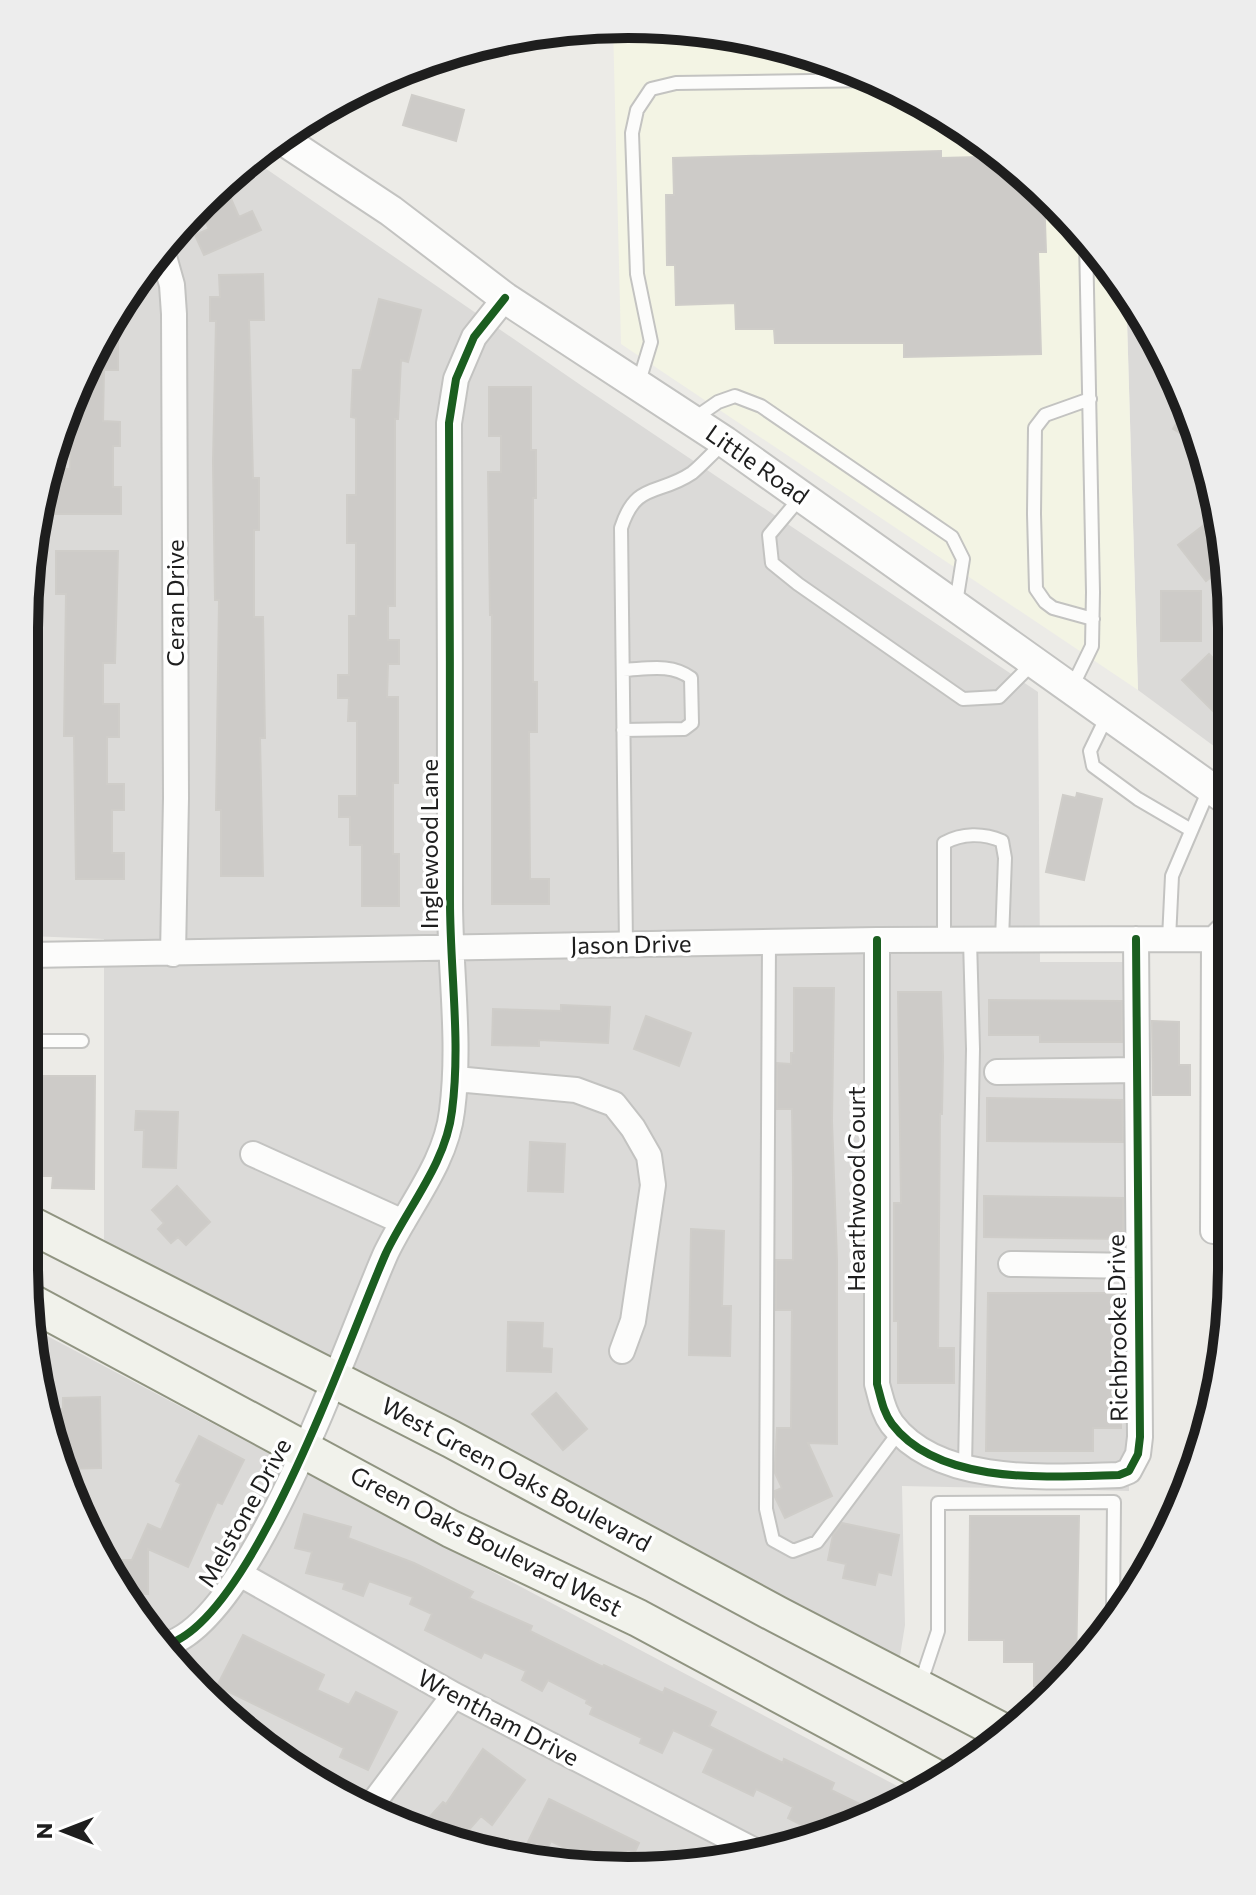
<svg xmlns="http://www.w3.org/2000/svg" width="1256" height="1895" font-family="Commissioner,sans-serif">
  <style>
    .residential { fill: #dbdad8 }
    .education { fill: #f3f4e4 }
    .building { fill: #cdcbc8; stroke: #cfcdc9; stroke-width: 2 }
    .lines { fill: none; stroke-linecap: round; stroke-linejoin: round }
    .service-casing { stroke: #c3c3c1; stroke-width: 16 }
    .minor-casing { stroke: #c3c3c1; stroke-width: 28 }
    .tertiary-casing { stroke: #c3c3c1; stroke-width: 34 }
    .secondary-casing { stroke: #909481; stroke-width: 40 }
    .service { stroke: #fcfcfb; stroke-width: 12 }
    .minor { stroke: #fcfcfb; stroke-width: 24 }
    .tertiary { stroke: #fcfcfb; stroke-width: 30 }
    .secondary { stroke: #f1f2eb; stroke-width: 36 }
    .cycleway-casing { stroke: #fff; stroke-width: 13 }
    .cycleway { stroke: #1b5e20; stroke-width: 8 }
    .labels { text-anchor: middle; stroke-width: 7; stroke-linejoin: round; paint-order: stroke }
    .street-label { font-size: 24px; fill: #1e1e1e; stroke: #fff }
    .rim { fill: none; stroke: #1e1e1e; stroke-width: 10 }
  </style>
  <rect width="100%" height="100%" fill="#ecebe7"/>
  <path class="residential" d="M 252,159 L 582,386 L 1038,692 L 1040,962 L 1123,962 L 1129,1491 L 902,1486 L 905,1625 L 899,1662 L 751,1579 L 104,1240 L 104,939 L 29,936 L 36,511 L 86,360 L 201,201 Z
    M 1126,287 L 1186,396 L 1220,510 L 1232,628 L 1230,758 L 1138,690 Z
    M 34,1329 L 916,1796 L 746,1859 L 588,1870 L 397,1825 L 260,1746 L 126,1603 L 56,1461 Z"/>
  <path class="education" d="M 628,24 L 745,36 L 859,70 L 963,126 L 1055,201 L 1126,287 L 1138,690 L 621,344 L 613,25 Z"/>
  <path class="building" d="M 412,95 L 464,110 L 456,141 L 403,125 Z
    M 991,148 L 1044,192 L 1046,252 L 1038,252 L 1041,354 L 904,357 L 904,343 L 775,343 L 774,329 L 736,329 L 735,303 L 676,305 L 675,265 L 667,265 L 666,195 L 674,195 L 673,158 L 941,151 L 941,158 L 979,157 L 979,149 Z
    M 225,185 L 239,217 L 252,211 L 261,230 L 204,255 L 195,235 L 209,229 L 198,205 L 215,190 Z
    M 263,274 L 264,320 L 249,320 L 253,478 L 259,478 L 259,530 L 254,530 L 254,617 L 263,617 L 265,738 L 260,738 L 263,876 L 221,876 L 221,810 L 216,810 L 219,600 L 215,600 L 213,462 L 216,321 L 210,321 L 210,297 L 220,297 L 219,275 Z
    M 379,299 L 421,310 L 408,362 L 401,360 L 398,419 L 395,419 L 395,606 L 388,606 L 388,640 L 399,640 L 399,664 L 388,664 L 387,697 L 398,697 L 398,783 L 393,783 L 393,854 L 399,854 L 399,906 L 362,906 L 362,845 L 350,845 L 350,817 L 339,817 L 339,796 L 357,796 L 357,721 L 348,721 L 349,698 L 338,698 L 338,675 L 349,675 L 349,616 L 356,616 L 356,543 L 347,543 L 347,495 L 356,495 L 356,418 L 351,417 L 353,370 L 361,370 Z
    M 118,316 L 118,370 L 104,370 L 103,421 L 120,422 L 120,446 L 113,446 L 113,487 L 121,487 L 121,514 L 55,514 L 55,469 L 70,469 L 71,407 L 86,360 Z
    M 489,387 L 531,387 L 531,450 L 536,450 L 536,498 L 533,498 L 533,682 L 537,682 L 537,732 L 529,732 L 530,879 L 549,879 L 549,904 L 492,904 L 492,615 L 490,615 L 488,472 L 501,472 L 501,436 L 489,436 Z
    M 1188,403 L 1197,434 L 1201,445 L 1173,429 Z
    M 1221,512 L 1224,552 L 1216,558 L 1223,568 L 1206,581 L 1178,545 Z
    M 56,551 L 118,551 L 115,663 L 103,663 L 103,704 L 119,704 L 119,737 L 107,737 L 107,784 L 124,784 L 124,810 L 112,810 L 112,853 L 124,853 L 124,879 L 76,879 L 74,736 L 64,736 L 66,594 L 56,594 Z
    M 1161,591 L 1201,591 L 1201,641 L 1161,641 Z
    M 1209,654 L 1231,677 L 1231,705 L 1219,717 L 1182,680 Z
    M 1077,793 L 1102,799 L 1084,880 L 1046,872 L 1063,795 L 1076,798 Z
    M 794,988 L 834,988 L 832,1121 L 837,1260 L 837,1444 L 808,1443 L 832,1496 L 785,1518 L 775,1497 L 775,1491 L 782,1488 L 775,1473 L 775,1466 L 777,1428 L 791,1428 L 792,1310 L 776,1310 L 776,1260 L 793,1260 L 793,1177 L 792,1109 L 777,1109 L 777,1063 L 791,1064 L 791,1053 L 794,1053 Z
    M 898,992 L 941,992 L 943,1057 L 942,1114 L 940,1114 L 938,1348 L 954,1348 L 954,1383 L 898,1383 L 898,1321 L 894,1321 L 894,1203 L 901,1203 Z
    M 989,1000 L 1122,1001 L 1122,1042 L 1040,1042 L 1040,1035 L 989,1035 Z
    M 561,1005 L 610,1007 L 608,1043 L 539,1040 L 539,1046 L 492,1045 L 493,1009 L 561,1011 Z
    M 646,1016 L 691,1033 L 679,1066 L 634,1049 Z
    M 1152,1021 L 1179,1022 L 1179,1065 L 1190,1065 L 1190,1095 L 1153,1095 Z
    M 36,1076 L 95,1076 L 94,1189 L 52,1188 L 53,1176 L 35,1176 Z
    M 987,1098 L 1122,1100 L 1123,1142 L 987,1141 Z
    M 136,1111 L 178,1112 L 176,1168 L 143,1167 L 144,1130 L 135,1130 Z
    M 530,1142 L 565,1144 L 563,1192 L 528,1191 Z
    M 177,1186 L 210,1222 L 186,1245 L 178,1237 L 171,1243 L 158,1229 L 164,1223 L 152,1210 Z
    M 984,1196 L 1123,1198 L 1123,1239 L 984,1237 Z
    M 691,1229 L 724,1231 L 722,1306 L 731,1306 L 730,1356 L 689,1355 Z
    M 988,1293 L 1123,1293 L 1121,1428 L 1093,1428 L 1093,1451 L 986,1451 Z
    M 508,1322 L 543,1323 L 542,1348 L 552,1349 L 551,1372 L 507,1371 Z
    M 556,1393 L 587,1429 L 563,1450 L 532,1414 Z
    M 100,1397 L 101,1468 L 60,1469 L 56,1461 L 48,1410 L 63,1409 L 63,1398 Z
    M 199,1436 L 244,1460 L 222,1504 L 217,1502 L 188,1567 L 148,1549 L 148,1594 L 122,1594 L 105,1560 L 132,1560 L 148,1524 L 161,1530 L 181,1484 L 176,1481 Z
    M 304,1514 L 351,1527 L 348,1538 L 414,1563 L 473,1592 L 469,1598 L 532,1626 L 530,1631 L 603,1667 L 604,1665 L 663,1693 L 665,1688 L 716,1712 L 709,1726 L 783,1763 L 784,1759 L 834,1783 L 831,1790 L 874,1811 L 817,1833 L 788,1818 L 793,1807 L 756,1789 L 753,1796 L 703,1772 L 714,1749 L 673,1730 L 662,1753 L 640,1743 L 642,1738 L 590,1714 L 593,1707 L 586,1703 L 587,1700 L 548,1680 L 542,1691 L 522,1680 L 526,1671 L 484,1652 L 481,1658 L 425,1630 L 432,1614 L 410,1604 L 413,1597 L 369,1581 L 363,1596 L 343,1589 L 345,1583 L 306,1573 L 312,1552 L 295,1548 Z
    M 970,1516 L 1079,1516 L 1076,1665 L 1061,1686 L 1034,1686 L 1034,1662 L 1004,1662 L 1004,1640 L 969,1640 Z
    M 842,1523 L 899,1535 L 891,1575 L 878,1572 L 875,1585 L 843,1578 L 846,1564 L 828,1560 L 833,1535 Z
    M 243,1635 L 324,1675 L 317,1690 L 349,1705 L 356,1692 L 397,1712 L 368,1770 L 340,1757 L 344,1748 L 217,1686 Z
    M 483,1749 L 525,1780 L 492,1825 L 481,1816 L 460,1840 L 418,1830 L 443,1802 L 446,1804 Z
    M 549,1799 L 639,1843 L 628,1867 L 592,1869 L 595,1863 L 551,1841 L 544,1855 L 526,1846 Z"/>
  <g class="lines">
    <defs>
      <path id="service" d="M 638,385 L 651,342 L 637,274 L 632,133 L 637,110 L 651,89 L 676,83 L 877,80
        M 1090,399 L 1045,415 L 1035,428 L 1034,514 L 1036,589 L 1045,602 L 1053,608 L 1093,619
        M 692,420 L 718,402 L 735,396 L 761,406 L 952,537 L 963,559 L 956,603
        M 800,498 L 769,535 L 772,563 L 798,584 L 963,699 L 999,697 L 1034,662
        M 623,670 C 647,669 671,663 691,678 L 692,723 L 684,729 L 623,730
        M 1072,687 L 1092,646 L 1093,592 L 1086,239
        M 1108,714 L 1090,751 L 1093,766 L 1138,799 L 1191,830
        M 1169,939 L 1172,876 L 1210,787
        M 944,940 L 944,843 C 962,833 983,833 1002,841 L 1005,858 L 1002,940
        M 769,942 L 766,1509 L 773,1540 L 793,1551 L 817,1542 L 899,1432
        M 626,945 L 621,528 C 636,481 658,496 692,473 C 703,464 713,452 724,443
        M 27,1041 L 82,1041
        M 965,1467 L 973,1049 L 970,940
        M 920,1685 L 938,1631 L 938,1503 L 1114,1502 L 1113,1613"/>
      <path id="minor" d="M 163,253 L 172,285 L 174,314 L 176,798 L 173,954
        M 877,940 L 877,1384 C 881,1398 883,1412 892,1424 C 939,1486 1050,1477 1119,1475 L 1129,1471 L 1138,1454 L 1140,1437 L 1136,939
        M 29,955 L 877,940 L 1214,939 L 1227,926
        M 997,1072 L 1137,1070
        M 456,1079 L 576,1090 L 614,1104 L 633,1128 L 649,1156 L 653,1185 L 633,1321 L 622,1351
        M 253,1154 L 403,1222
        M 1213,1231 L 1214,939
        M 1011,1264 L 1137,1266
        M 240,1574 L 454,1695 L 761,1854
        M 165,1645 C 253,1622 349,1336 386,1253 C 408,1207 446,1163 452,1111 C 461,1042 450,971 450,901 C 450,742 450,582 449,423 L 456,379 L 474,337 L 505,298
        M 366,1807 L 377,1798 L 454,1695"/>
      <path id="tertiary" d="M 279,137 L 391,211 L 505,298 L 725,442 L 1229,801"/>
      <path id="secondary" d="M 25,1222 L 451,1439 L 778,1615 L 1005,1733
        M 30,1302 L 451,1529 L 638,1618 L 941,1781"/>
    </defs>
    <use href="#service" class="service-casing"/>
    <use href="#minor" class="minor-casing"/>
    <use href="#tertiary" class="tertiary-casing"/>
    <use href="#secondary" class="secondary-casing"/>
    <use href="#service" class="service"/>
    <use href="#minor" class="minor"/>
    <use href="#tertiary" class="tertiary"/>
    <use href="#secondary" class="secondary"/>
    <defs>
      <path id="cycleway" d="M 877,940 L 877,1384 C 881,1398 883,1412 892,1424 C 939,1486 1050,1477 1119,1475 L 1129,1471 L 1138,1454 L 1140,1437 L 1136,939
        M 165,1645 C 253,1622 349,1336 386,1253 C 408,1207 446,1163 452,1111 C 461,1042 450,971 450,901 C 450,742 450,582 449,423 L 456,379 L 474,337 L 505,298"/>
    </defs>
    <use href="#cycleway" class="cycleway-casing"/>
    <use href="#cycleway" class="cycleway"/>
  </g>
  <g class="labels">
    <g class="street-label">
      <text transform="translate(757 465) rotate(35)" y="8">Little Road</text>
      <text transform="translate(176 603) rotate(-90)" y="8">Ceran Drive</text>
      <text transform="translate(430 844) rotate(-90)" y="8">Inglewood Lane</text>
      <text transform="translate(631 945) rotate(-1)" y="8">Jason Drive</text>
      <text transform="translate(857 1189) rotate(-90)" y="8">Hearthwood Court</text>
      <text transform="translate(1118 1328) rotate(-91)" y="8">Richbrooke Drive</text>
      <text transform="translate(516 1475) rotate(28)" y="8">West Green Oaks Boulevard</text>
      <text transform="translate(245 1513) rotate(-61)" y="8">Melstone Drive</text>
      <text transform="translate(486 1542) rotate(27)" y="8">Green Oaks Boulevard West</text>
      <text transform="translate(498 1718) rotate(28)" y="8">Wrentham Drive</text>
    </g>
  </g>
  <path d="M0 0H1256V1895H0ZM628 38H628A590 590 0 0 1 1218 628V1267A590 590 0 0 1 628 1857H628A590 590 0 0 1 38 1267V628A590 590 0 0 1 628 38Z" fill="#ededed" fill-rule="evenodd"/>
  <path class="rim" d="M628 38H628A590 590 0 0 1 1218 628V1267A590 590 0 0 1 628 1857H628A590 590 0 0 1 38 1267V628A590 590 0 0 1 628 38Z"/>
  <g transform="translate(64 1831) rotate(270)" stroke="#ffffff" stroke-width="6" paint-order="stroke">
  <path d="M0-6L14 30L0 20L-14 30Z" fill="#1e1e1e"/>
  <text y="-12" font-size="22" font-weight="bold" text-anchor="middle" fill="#1e1e1e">N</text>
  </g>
</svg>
